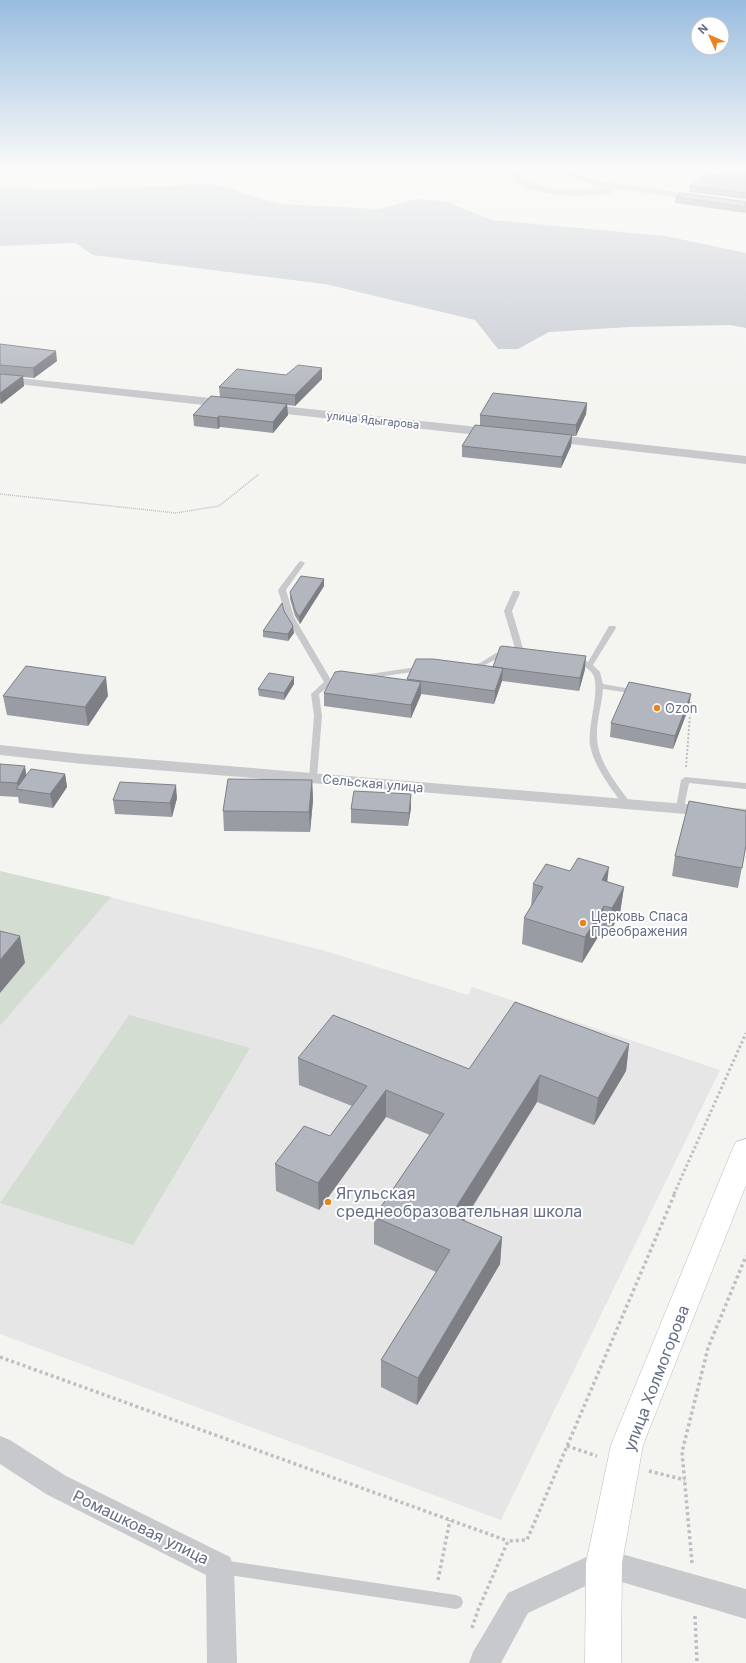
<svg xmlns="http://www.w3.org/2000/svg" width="746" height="1663" font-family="Inter,sans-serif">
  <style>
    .built { fill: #e5e6e5 }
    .green { fill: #d4ddd2 }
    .water { fill: #c4cad1 }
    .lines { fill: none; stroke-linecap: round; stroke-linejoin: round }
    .secondary-casing { stroke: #b9bbc1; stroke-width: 1 }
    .path-far3 { stroke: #bebfc2; stroke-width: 1.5; stroke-dasharray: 1 1; stroke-linecap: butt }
    .path-far2 { stroke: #bebfc2; stroke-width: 2; stroke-dasharray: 2 2; stroke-linecap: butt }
    .path-far1 { stroke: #bebfc2; stroke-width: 3; stroke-dasharray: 2.5 2.5; stroke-linecap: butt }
    .path { stroke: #bebfc2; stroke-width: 3.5; stroke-dasharray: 3 3; stroke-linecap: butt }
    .lane { fill: #c7c9cd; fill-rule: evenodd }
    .street { fill: #c7c9cd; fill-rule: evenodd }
    .secondary { fill: #fff; fill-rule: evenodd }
    .wall { fill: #999da3 }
    .shaded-wall { fill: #7d7f85 }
    .building { fill: #b2b6be; stroke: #7d7f85 }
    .poi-dot { fill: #ea821d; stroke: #fff; stroke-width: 1.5 }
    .labels { text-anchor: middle; stroke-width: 4; stroke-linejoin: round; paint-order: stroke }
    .far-street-label { font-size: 11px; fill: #636d84; stroke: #fff }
    .poi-label { font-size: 13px; fill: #636d84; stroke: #fff; text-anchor: start }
    .street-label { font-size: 13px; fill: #636d84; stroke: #fff }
    .near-poi-label { font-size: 16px; fill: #636d84; stroke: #fff; text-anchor: start }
    .near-street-label { font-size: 16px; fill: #636d84; stroke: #fff }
  </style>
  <rect width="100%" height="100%" fill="#f4f5f1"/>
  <path class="built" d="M 110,897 L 322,950 L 468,995 L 472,987 L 720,1070 L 501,1520 L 0,1334 L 0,1026 Z"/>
  <path class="green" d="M 0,871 L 111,897 L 0,1026 Z
    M 129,1015 L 250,1048 L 133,1245 L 0,1203 Z"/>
  <path class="water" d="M 214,184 L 279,204 L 379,209 L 417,199 L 448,202 L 481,216 L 493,220 L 665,236 L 746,253 L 746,328 L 730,325 L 629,327 L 549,332 L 518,349 L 498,349 L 475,320 L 325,284 L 93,255 L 75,243 L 0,246 L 0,187 L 65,190 Z"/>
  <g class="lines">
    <defs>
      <path id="secondary" d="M 746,1139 L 746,1185 L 643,1445 L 622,1563 L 621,1663 L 585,1663 L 586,1563 L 611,1445 L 732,1150 L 736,1142 Z"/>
    </defs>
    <use href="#secondary" class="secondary-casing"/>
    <path class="path-far3" d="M 0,494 L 176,513 L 219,506 L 259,474"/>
    <path class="path-far2" d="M 686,767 L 691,702"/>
    <path class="path-far1" d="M 674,1194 L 746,1033"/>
    <path class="path" d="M 0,1357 L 508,1541
      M 567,1446 L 597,1456
      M 649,1471 L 685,1480
      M 692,1563 L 682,1452 L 708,1348 L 746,1256
      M 438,1580 L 450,1520
      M 695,1616 L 697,1663
      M 472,1628 L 478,1610 L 508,1541 L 527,1540 L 675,1193"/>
    <path class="lane" d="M 301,561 L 305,563 L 286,590 L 294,617 L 331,680 L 341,679 L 345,681 L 344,683 L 329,686 L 319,694 L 322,716 L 317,778 L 313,781 L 309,778 L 314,716 L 311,694 L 324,682 L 286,617 L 278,590 L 299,562 Z
      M 513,591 L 519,591 L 520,593 L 512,611 L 525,655 L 521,657 L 517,655 L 504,611 Z
      M 609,626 L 615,626 L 616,628 L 593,665 L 600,672 L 603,684 L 637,690 L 641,692 L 637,694 L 603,689 C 602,705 596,722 597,738 C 598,763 618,785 631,804 L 627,807 L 624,806 C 611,788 594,767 590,745 C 587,726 602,686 592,673 C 587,666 578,665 572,659 L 576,657 L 588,662 Z
      M 496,653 L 509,653 L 513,655 C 509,658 506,656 501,657 C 491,660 473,676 462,667 L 466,665 L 480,663 Z
      M 424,666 L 427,666 L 428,668 L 427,670 L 363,679 L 359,677 L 363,675 Z
      M 685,777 L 746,783 L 746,789 L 689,783 L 684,808 L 680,811 L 676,808 L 681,780 Z
      M 222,1560 L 456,1595 L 461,1597 L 463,1602 L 461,1607 L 456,1609 L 222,1574 L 217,1572 L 215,1567 L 217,1562 Z"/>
    <path class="street" d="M 509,168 L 517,168 L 522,178 C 549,193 580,191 610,188 L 614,191 L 610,194 C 585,196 515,201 509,168 Z
      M 556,168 L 566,168 L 580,175 L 598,181 L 746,201 L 746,207 L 597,186 L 574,179 Z
      M 0,376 L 230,400 L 234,402 L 236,404 L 234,406 L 230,408 L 0,382 Z
      M 263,404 L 496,429 L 500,430 L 502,433 L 500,436 L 496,437 L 259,411 L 257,408 L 259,405 Z
      M 548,434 L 746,456 L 746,464 L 544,441 L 542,438 L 544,435 Z
      M 0,745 L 83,754 L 746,809 L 746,819 L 83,764 L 0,755 Z
      M 0,1436 L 10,1440 L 66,1476 L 230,1557 L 234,1567 L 237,1663 L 207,1663 L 206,1575 L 46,1494 L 0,1464 Z
      M 604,1549 L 746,1589 L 746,1619 L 605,1577 L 528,1613 L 501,1663 L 469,1663 L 473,1652 L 508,1593 Z"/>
    <use href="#secondary" class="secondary"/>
  </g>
  <path class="wall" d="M 746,168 L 746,199 L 689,192 L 690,186 Z
    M 676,197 L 746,202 L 746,213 L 675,203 Z
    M 0,344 L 57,361 L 34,378 L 23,377 L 24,386 L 1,404 L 0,403 Z
    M 286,375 L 322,379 L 295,406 L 287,405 L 288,415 L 273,433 L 220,427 L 218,429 L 194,426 L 193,415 L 220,397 L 219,387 Z
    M 587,403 L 586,414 L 576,436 L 572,436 L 571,446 L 561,468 L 462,457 L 462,446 L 480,425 L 480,415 Z
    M 324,579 L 324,586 L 300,624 L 295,616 L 290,599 L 290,592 Z
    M 284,611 L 294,633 L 288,641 L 263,637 L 263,631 Z
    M 493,667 L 585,669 L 579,691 L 502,681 L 494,704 L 421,694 L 411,718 L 324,706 L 324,693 L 407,680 L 407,679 Z
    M 294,677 L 294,684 L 284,700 L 259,696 L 258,689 Z
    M 3,696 L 108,696 L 88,726 L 7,715 Z
    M 689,707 L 673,749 L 610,737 L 611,723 Z
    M 0,764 L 26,775 L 65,774 L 67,787 L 53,808 L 19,803 L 18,797 L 0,796 Z
    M 312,780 L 313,800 L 310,832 L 224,831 L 223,811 Z
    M 177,798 L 172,817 L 115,814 L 113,800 Z
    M 411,808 L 408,826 L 351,823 L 351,809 Z
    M 746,846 L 738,888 L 672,876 L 675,856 Z
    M 570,871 L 624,887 L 620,913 L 609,934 L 601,932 L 582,963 L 522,944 L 524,918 L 531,906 L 533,884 Z
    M 629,1044 L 626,1071 L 594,1125 L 537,1102 L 464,1221 L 502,1237 L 500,1264 L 417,1405 L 381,1387 L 381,1360 L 436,1272 L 374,1244 L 374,1217 L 430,1135 L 386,1117 L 319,1210 L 276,1191 L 275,1164 L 330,1136 L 352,1106 L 299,1085 L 298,1058 L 469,1069 Z"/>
  <path class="shaded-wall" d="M 56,351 L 57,361 L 34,378 L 33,368 Z
    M 322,368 L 322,379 L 295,406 L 295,395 Z
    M 23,376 L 24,386 L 1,404 L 0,393 Z
    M 587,403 L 586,414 L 576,436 L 576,425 Z
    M 287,404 L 288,415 L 273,433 L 273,422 Z
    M 219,416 L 220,427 L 218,429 L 217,418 Z
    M 572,435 L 571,446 L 561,468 L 562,457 Z
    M 324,579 L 324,586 L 300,624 L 299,617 Z
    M 293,626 L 294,633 L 288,641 L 288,634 Z
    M 586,656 L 585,669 L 579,691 L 580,678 Z
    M 503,668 L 502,681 L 494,704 L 495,691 Z
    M 106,677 L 108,696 L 88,726 L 85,707 Z
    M 294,677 L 294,684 L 284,700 L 284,693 Z
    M 421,682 L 421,695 L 411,718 L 411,705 Z
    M 691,694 L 689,707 L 673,749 L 675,736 Z
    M 25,766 L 27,779 L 18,789 L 17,783 Z
    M 65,774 L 67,787 L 53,808 L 50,794 Z
    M 312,780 L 313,800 L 310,832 L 309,812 Z
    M 176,785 L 177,798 L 172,817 L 170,803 Z
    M 411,794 L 411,808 L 408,826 L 409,813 Z
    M 609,867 L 606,893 L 602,880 Z
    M 624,887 L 620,913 L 609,934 L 612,908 Z
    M 604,906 L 601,932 L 582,963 L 585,937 Z
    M 20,936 L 25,963 L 0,993 L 0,960 Z
    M 629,1044 L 626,1071 L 594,1125 L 598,1098 Z
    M 540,1075 L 537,1102 L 450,1242 L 451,1215 Z
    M 386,1090 L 386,1117 L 319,1210 L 318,1183 Z
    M 502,1237 L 500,1264 L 417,1405 L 418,1378 Z"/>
  <path class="building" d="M 725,168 L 746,168 L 746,193 L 690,186 L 706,174 L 721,176 Z
    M 680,193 L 746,202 L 746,207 L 676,197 Z
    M 0,344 L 56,351 L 33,368 L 0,365 Z
    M 298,365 L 322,368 L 295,395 L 219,387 L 237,369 L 286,375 Z
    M 0,374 L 23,376 L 0,393 Z
    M 493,393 L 587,403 L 576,425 L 480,415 Z
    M 211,396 L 287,404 L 273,422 L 219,416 L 217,418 L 193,415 Z
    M 475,425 L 572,435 L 562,457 L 462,446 Z
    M 301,576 L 324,579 L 299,617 L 295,610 L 290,592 Z
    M 282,603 L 284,611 L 293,626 L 288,634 L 263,631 Z
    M 502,646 L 586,656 L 580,678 L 493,667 L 500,647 Z
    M 416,659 L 433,659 L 503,668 L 495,691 L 407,679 Z
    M 26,666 L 106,677 L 85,707 L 3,696 Z
    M 341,671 L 421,682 L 411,705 L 324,693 L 335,672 Z
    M 269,673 L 294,677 L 284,693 L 258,689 Z
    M 629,682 L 691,694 L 675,736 L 611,723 Z
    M 0,764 L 25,766 L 17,783 L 0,782 Z
    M 31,769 L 65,774 L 50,794 L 16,789 Z
    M 228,779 L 312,780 L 309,812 L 223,811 Z
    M 120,782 L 176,785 L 170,803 L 113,800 Z
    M 354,791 L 411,794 L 409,813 L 351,809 Z
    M 689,801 L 746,811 L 746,845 L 742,868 L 675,856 Z
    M 578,858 L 609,867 L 602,880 L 624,887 L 612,908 L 604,906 L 585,937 L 524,918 L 543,887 L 533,884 L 546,864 L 570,871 Z
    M 0,931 L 20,936 L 0,960 Z
    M 515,1002 L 629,1044 L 598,1098 L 540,1075 L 451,1215 L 502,1237 L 418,1378 L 381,1360 L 450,1250 L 374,1217 L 444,1114 L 386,1090 L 318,1183 L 275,1164 L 304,1126 L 330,1136 L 367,1086 L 298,1058 L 333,1015 L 469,1069 Z"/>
  <linearGradient id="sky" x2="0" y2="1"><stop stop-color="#99bddf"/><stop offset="0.42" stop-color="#fafaf9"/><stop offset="1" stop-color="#fafaf9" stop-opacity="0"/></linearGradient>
  <rect width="746" height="401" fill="url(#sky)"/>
  <g class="poi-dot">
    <circle cx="657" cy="708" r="4"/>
    <circle cx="583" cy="923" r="4"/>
    <circle cx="328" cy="1202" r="4"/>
  </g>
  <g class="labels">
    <g class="far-street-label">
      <text transform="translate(373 420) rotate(6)" y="4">улица Ядыгарова</text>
    </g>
    <g class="poi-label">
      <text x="665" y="713">Ozon</text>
      <text x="591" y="921">Церковь Спаса<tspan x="591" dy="15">Преображения</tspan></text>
    </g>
    <g class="street-label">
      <text transform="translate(373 783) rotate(5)" y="5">Сельская улица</text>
    </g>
    <g class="near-poi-label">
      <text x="336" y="1199">Ягульская<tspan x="336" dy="18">среднеобразовательная школа</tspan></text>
    </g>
    <g class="near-street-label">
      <text transform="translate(656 1378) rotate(-69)" y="6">улица Холмогорова</text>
      <text transform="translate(141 1527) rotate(26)" y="6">Ромашковая улица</text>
    </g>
  </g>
  <g transform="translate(710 36) rotate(315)"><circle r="19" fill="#ffffff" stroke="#c1c5ce"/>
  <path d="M0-3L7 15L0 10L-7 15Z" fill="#ea821d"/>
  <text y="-6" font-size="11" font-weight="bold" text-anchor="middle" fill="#636d84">N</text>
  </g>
</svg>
